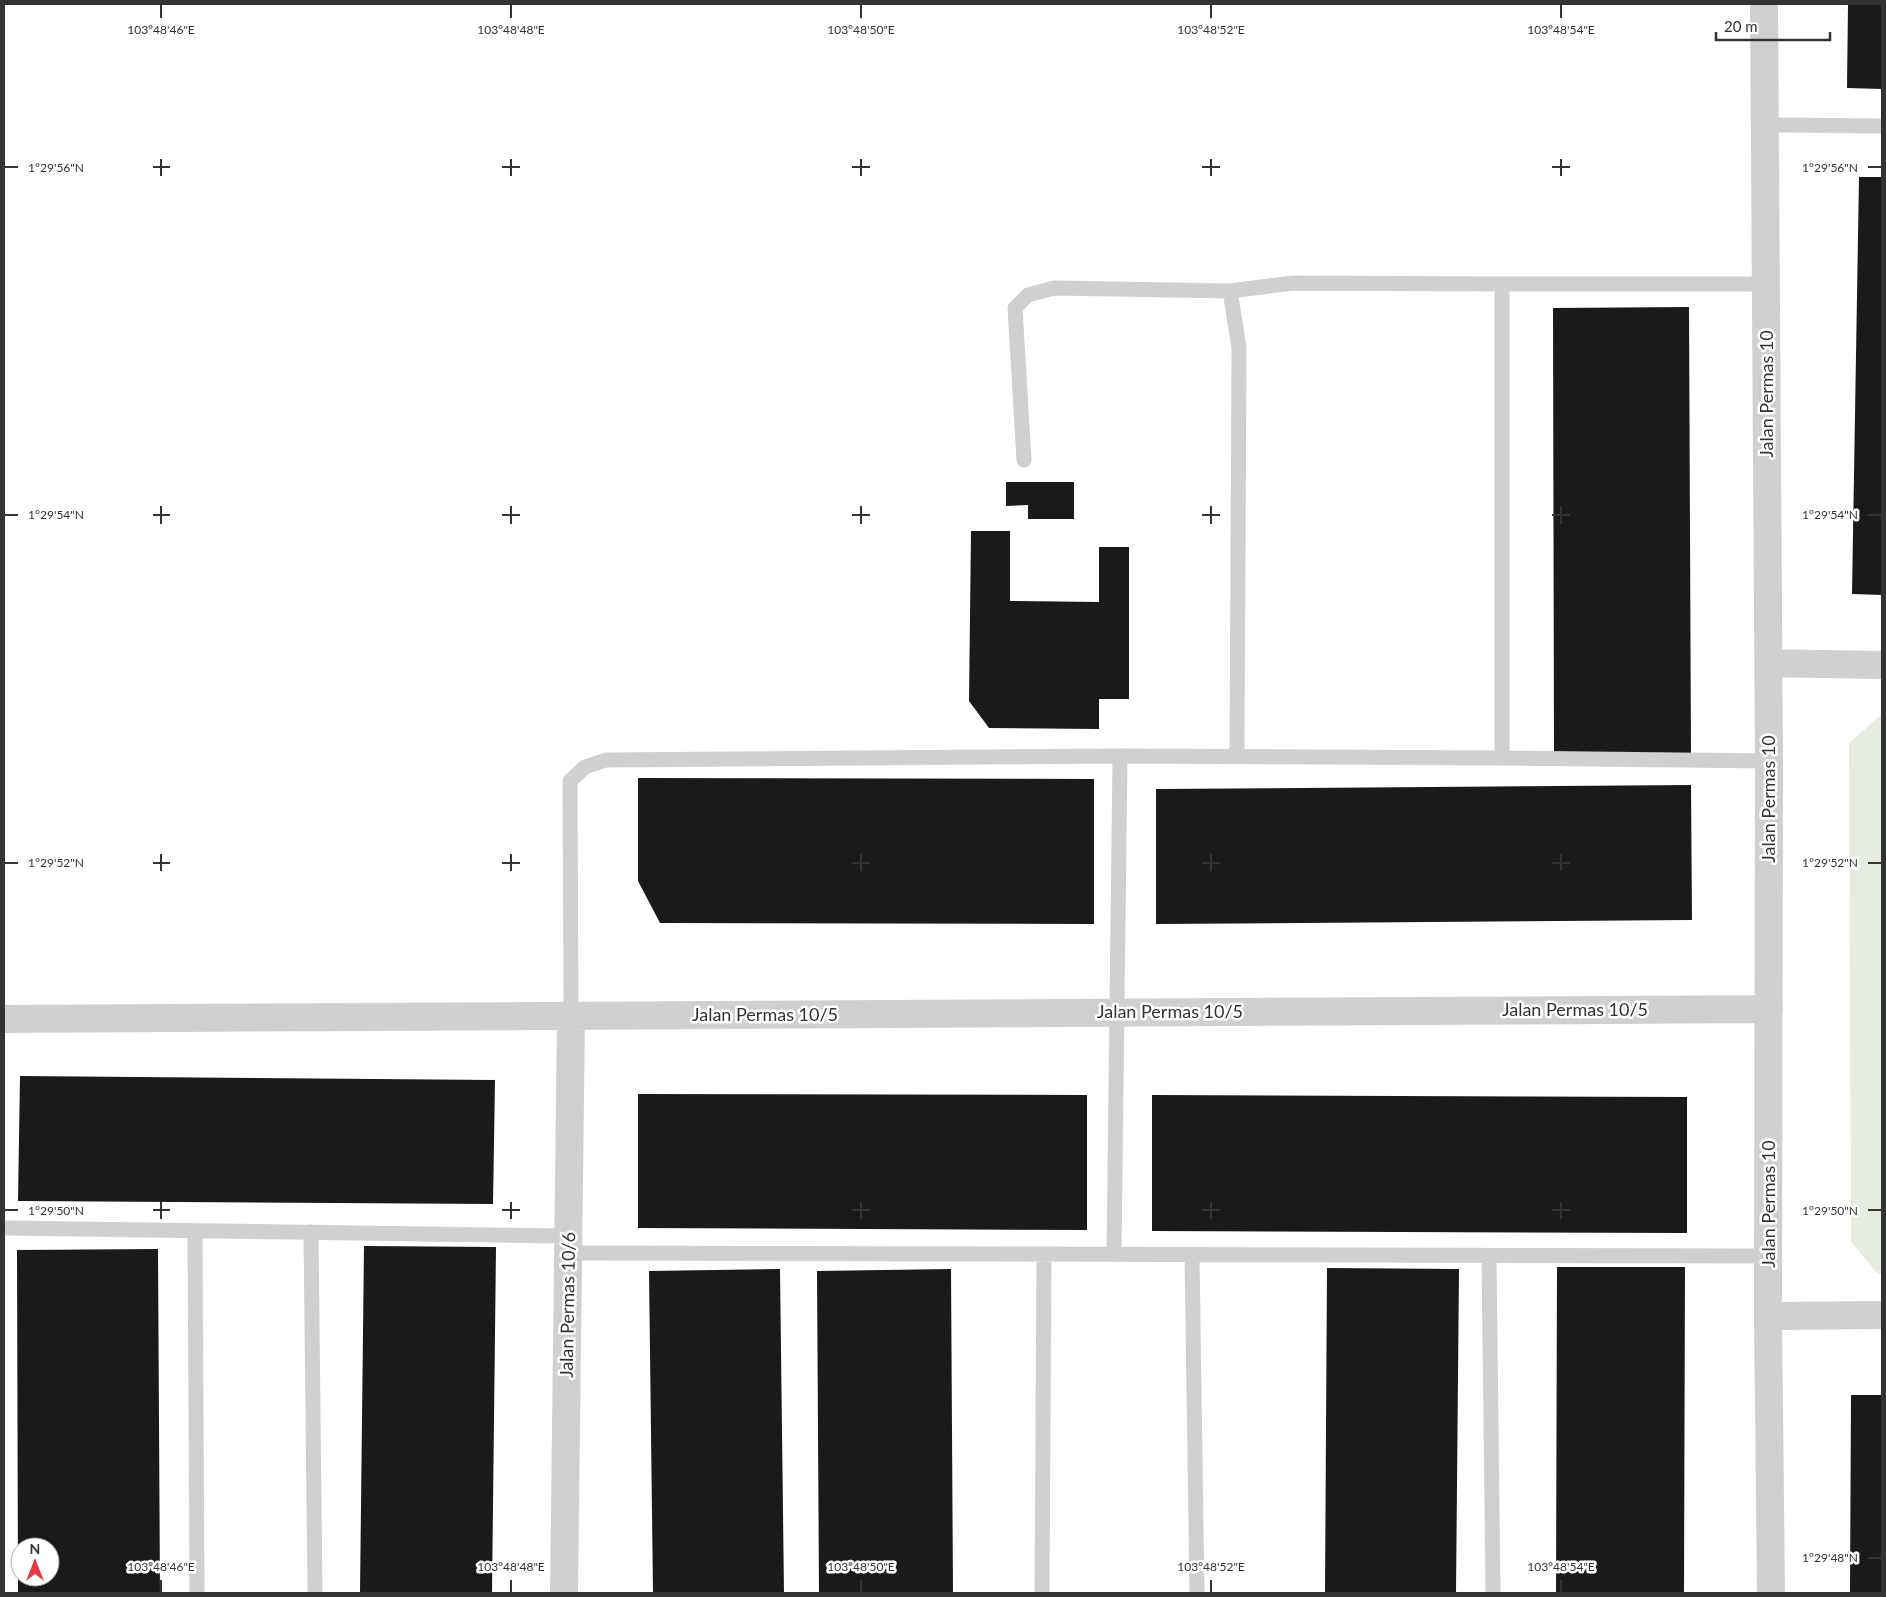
<svg xmlns="http://www.w3.org/2000/svg" width="1886" height="1597" font-family="Lato,sans-serif">
  <style>
    .green { fill: #e6ecdf }
    .building { fill: #1a1a1a; fill-rule: evenodd }
    .lines { fill: none; stroke-linecap: round; stroke-linejoin: round }
    .lane { stroke: #d0d0d0; stroke-width: 15 }
    .street { stroke: #d0d0d0; stroke-width: 28 }
    .ticks { fill: none; stroke: #333; stroke-width: 2 }
    .labels { text-anchor: middle; stroke-width: 5; stroke-linejoin: round; paint-order: stroke }
    .street-label { font-size: 18px; fill: #333; stroke: #fff }
    .ticks-label { font-size: 12px; text-anchor: middle; fill: #333; stroke: #fff; stroke-width: 5; stroke-linejoin: round; paint-order: stroke }
  </style>
  <rect width="100%" height="100%" fill="#fff"/>
  <path class="green" d="M 1882,714 L 1882,1274 L 1878,1274 L 1851,1242 L 1849,743 Z"/>
  <path class="building" d="M 1848,4 L 1882,4 L 1882,89 L 1847,88 Z
    M 1859,177 L 1882,177 L 1882,595 L 1852,594 Z
    M 1689,307 L 1691,753 L 1554,754 L 1553,308 Z
    M 1006,482 L 1074,482 L 1074,519 L 1028,519 L 1028,505 L 1006,506 Z
    M 971,531 L 1010,531 L 1010,601 L 1099,602 L 1099,547 L 1129,547 L 1129,699 L 1099,699 L 1099,729 L 989,728 L 969,701 Z
    M 638,778 L 1094,779 L 1094,924 L 660,923 L 638,881 Z
    M 1691,785 L 1692,920 L 1156,924 L 1156,789 Z
    M 20,1076 L 495,1080 L 493,1204 L 18,1201 Z
    M 638,1094 L 1087,1095 L 1087,1230 L 638,1228 Z
    M 1152,1095 L 1687,1097 L 1687,1233 L 1152,1231 Z
    M 364,1246 L 496,1247 L 492,1593 L 360,1593 Z
    M 158,1249 L 160,1593 L 18,1593 L 17,1250 ZM 20,1547 L 50,1547 L 50,1577 L 20,1577 Z
    M 1557,1267 L 1685,1267 L 1684,1593 L 1556,1593 Z
    M 1327,1268 L 1459,1269 L 1456,1593 L 1325,1593 Z
    M 780,1269 L 784,1593 L 653,1593 L 649,1271 Z
    M 951,1269 L 953,1593 L 819,1593 L 817,1271 Z
    M 1851,1395 L 1882,1395 L 1882,1593 L 1850,1593 Z"/>
  <g class="lines">
    <path class="lane" d="M 1765,125 L 1882,126
      M 1024,460 L 1015,308 L 1028,295 L 1054,288 L 1230,291
      M 1237,757 L 1239,347 L 1230,291 L 1293,283 L 1502,284
      M 1502,758 L 1769,761
      M 571,1016 L 570,781 L 585,767 L 606,760 L 1120,756 L 1502,758 L 1502,284 L 1766,284
      M 4,1228 L 568,1236
      M 195,1231 L 197,1593
      M 311,1232 L 315,1593
      M 568,1253 L 1769,1256
      M 1114,1254 L 1120,756
      M 1192,1255 L 1197,1593
      M 1489,1256 L 1493,1593
      M 1042,1593 L 1044,1254"/>
    <path class="street" d="M 1764,4 L 1769,761 L 1768,1316 L 1771,1593
      M 1769,663 L 1882,665
      M 4,1019 L 1769,1009
      M 1768,1316 L 1882,1315
      M 564,1593 L 571,1016"/>
  </g>
  <path class="ticks" d="M 161,5 L 161,18M 511,5 L 511,18M 861,5 L 861,18M 1211,5 L 1211,18M 1561,5 L 1561,18M 161,159 L 161,176M 511,159 L 511,176M 861,159 L 861,176M 1211,159 L 1211,176M 1561,159 L 1561,176M 5,167 L 18,167M 153,167 L 170,167M 502,167 L 520,167M 852,167 L 870,167M 1202,167 L 1220,167M 1552,167 L 1570,167M 1868,167 L 1881,167M 161,506 L 161,524M 511,506 L 511,524M 861,506 L 861,524M 1211,506 L 1211,524M 1561,506 L 1561,524M 5,515 L 18,515M 153,515 L 170,515M 502,515 L 520,515M 852,515 L 870,515M 1202,515 L 1220,515M 1552,515 L 1570,515M 1868,515 L 1881,515M 161,854 L 161,871M 511,854 L 511,871M 861,854 L 861,871M 1211,854 L 1211,871M 1561,854 L 1561,871M 5,863 L 18,863M 153,863 L 170,863M 502,863 L 520,863M 852,863 L 870,863M 1202,863 L 1220,863M 1552,863 L 1570,863M 1868,863 L 1881,863M 161,1202 L 161,1219M 511,1202 L 511,1219M 861,1202 L 861,1219M 1211,1202 L 1211,1219M 1561,1202 L 1561,1219M 5,1210 L 18,1210M 153,1210 L 170,1210M 502,1210 L 520,1210M 852,1210 L 870,1210M 1202,1210 L 1220,1210M 1552,1210 L 1570,1210M 1868,1210 L 1881,1210M 1868,1558 L 1881,1558M 161,1580 L 161,1592M 511,1580 L 511,1592M 861,1580 L 861,1592M 1211,1580 L 1211,1592M 1561,1580 L 1561,1592"/>
  <g class="labels">
    <g class="street-label">
      <text transform="translate(1767 394) rotate(-90)" y="6">Jalan Permas 10</text>
      <text transform="translate(1769 799) rotate(-90)" y="6">Jalan Permas 10</text>
      <text x="1575" y="1016">Jalan Permas 10/5</text>
      <text x="1170" y="1018">Jalan Permas 10/5</text>
      <text x="765" y="1021">Jalan Permas 10/5</text>
      <text transform="translate(1769 1204) rotate(-90)" y="6">Jalan Permas 10</text>
      <text transform="translate(568 1305) rotate(-89)" y="6">Jalan Permas 10/6</text>
    </g>
  </g>
  <g class="ticks-label">
    <text x="161" y="34">103°48'46"E</text>
    <text x="511" y="34">103°48'48"E</text>
    <text x="861" y="34">103°48'50"E</text>
    <text x="1211" y="34">103°48'52"E</text>
    <text x="1561" y="34">103°48'54"E</text>
    <text x="56" y="172">1°29'56"N</text>
    <text x="1830" y="172">1°29'56"N</text>
    <text x="56" y="519">1°29'54"N</text>
    <text x="1830" y="519">1°29'54"N</text>
    <text x="56" y="867">1°29'52"N</text>
    <text x="1830" y="867">1°29'52"N</text>
    <text x="56" y="1215">1°29'50"N</text>
    <text x="1830" y="1215">1°29'50"N</text>
    <text x="1830" y="1562">1°29'48"N</text>
    <text x="161" y="1571">103°48'46"E</text>
    <text x="511" y="1571">103°48'48"E</text>
    <text x="861" y="1571">103°48'50"E</text>
    <text x="1211" y="1571">103°48'52"E</text>
    <text x="1561" y="1571">103°48'54"E</text>
  </g>
  <rect width="1886" height="1597" fill="none" stroke="#333333" stroke-width="10"/>
  <g transform="translate(35 1562)"><circle r="24" fill="#ffffff" stroke="#adadad"/>
  <path d="M0-4L9 19L0 12L-9 19Z" fill="#e63946"/>
  <text y="-8" font-size="14" font-weight="bold" text-anchor="middle" fill="#333333">N</text>
  </g>
  <path d="M1716 32v8h114v-8" fill="none" stroke="#333333" stroke-width="2.5"/>
  <text x="1724" y="32" font-size="15" fill="#333333" stroke="#ffffff" stroke-width="4" paint-order="stroke">20 m</text>
</svg>
